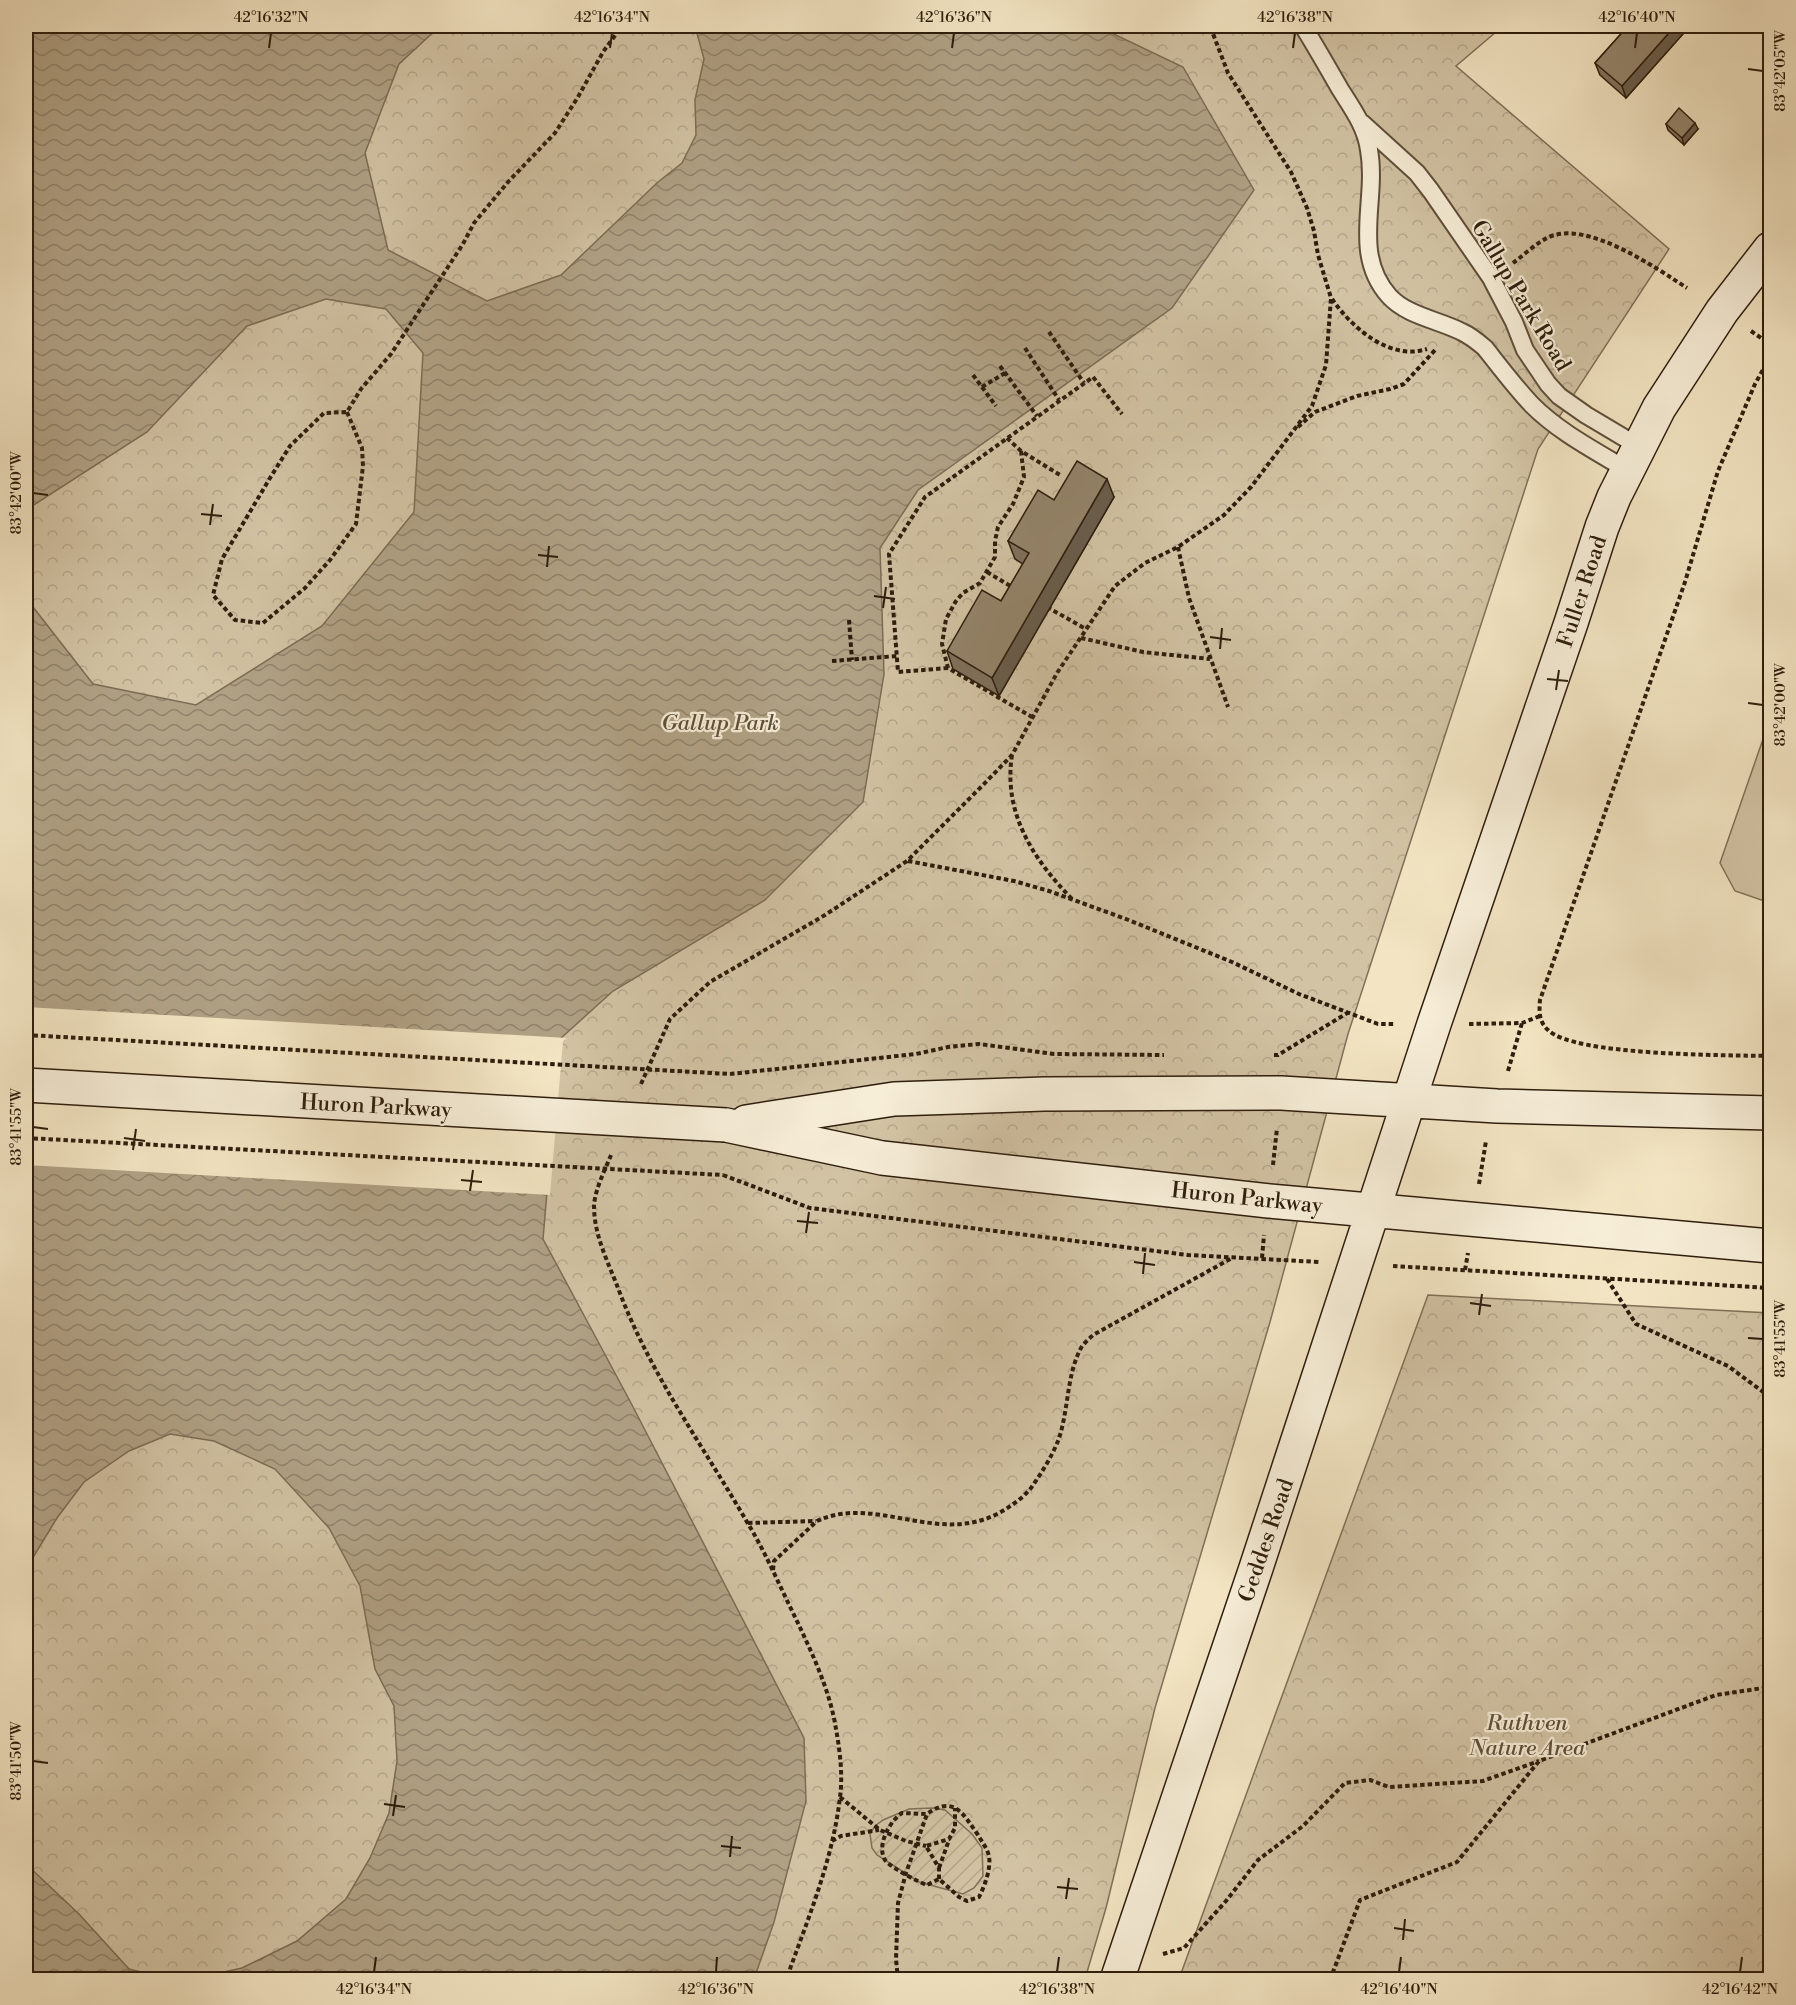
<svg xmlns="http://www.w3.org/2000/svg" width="1796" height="2005" font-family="'Libre Bodoni',serif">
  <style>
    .forest { fill: url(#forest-crowns); stroke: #807058; stroke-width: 1.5 }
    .garden { fill: url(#garden-furrows); stroke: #807058; stroke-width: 1.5 }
    .pitch { fill: #d2c3a4; stroke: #807058; stroke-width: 1.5 }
    .water { fill: url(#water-waves); stroke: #7c6c55; stroke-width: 1.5 }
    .pier { fill: #f3e5c3 }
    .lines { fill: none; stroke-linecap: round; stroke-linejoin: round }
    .service-casing { stroke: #5f4f3a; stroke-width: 20 }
    .secondary-casing { stroke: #2e1d0d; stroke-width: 36 }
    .path { stroke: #2e1d0d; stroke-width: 4; stroke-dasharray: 4.5 3; stroke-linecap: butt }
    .service { stroke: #f7eed8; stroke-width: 16 }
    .secondary { stroke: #f7eed8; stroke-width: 33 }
    .secondary-bridge-casing { stroke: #2e1d0d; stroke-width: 36; stroke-linecap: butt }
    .path-bridge { stroke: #2e1d0d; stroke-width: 4; stroke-dasharray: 4.5 3; stroke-linecap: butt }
    .secondary-bridge { stroke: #f7eed8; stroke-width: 33 }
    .wall { fill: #7f725d; stroke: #2e1d0d; stroke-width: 1.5 }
    .shaded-wall { fill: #685d4c; stroke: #2e1d0d; stroke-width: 1.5 }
    .building { fill: #94856c; stroke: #2e1d0d; stroke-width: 1.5 }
    .ticks { fill: none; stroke: #2e1d0d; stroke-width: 2 }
    .labels { text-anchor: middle; stroke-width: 4.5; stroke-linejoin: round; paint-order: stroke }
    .street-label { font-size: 22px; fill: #2e1d0d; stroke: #f7eed8 }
    .park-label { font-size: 22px; font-style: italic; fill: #5f4f3a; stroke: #f7eed8 }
    .neatline { fill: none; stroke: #2e1d0d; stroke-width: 2 }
    .ticks-label { font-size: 15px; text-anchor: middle; fill: #2e1d0d }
  </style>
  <defs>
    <pattern id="forest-crowns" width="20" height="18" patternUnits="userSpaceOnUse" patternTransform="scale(1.5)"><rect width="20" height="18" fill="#d2c3a4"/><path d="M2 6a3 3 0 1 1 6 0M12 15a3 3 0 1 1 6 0" fill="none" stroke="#b5a78c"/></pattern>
    <pattern id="garden-furrows" width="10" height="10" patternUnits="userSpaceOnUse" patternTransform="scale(1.5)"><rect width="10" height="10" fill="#d2c3a4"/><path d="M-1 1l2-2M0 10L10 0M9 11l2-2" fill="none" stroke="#b5a78c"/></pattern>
    <pattern id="water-waves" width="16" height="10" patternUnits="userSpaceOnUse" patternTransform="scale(1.5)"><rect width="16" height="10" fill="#b0a185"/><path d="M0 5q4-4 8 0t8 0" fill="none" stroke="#90836b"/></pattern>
  </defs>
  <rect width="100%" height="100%" fill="#f3e5c3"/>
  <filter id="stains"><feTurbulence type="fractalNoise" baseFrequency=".00333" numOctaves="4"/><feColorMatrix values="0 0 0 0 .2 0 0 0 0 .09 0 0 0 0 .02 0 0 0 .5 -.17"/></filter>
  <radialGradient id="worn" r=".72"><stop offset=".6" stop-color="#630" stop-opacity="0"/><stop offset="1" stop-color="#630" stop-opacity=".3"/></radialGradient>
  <path class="forest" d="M 26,26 L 1503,26 L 1456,66 L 1669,249 L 1538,449 L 1348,1034 L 1270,1322 L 1155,1708 L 1106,1908 L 1085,1979 L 26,1980 Z
    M 1428,1295 L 1770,1313 L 1770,1979 L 1179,1979 Z"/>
  <path class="garden" d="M 932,1808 L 945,1810 L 972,1834 L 982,1848 L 983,1876 L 974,1888 L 963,1894 L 919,1882 L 877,1855 L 872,1848 L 870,1834 L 875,1826 L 883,1820 L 909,1809 Z"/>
  <path class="pitch" d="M 1770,719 L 1770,903 L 1735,891 L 1720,863 Z"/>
  <path class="water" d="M 26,26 L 440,26 L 399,64 L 365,153 L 388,250 L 487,301 L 561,275 L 658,182 L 682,163 L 696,135 L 695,100 L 704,59 L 695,26 L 1097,26 L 1183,67 L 1254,190 L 1172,308 L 918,490 L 880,548 L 884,674 L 863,802 L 765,900 L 613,991 L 560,1039 L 543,1239 L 631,1403 L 804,1738 L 806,1801 L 774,1922 L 754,1979 L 192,1979 L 242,1968 L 297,1941 L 346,1899 L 370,1858 L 389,1813 L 397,1761 L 394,1706 L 375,1669 L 360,1586 L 329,1528 L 275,1469 L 214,1441 L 170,1434 L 129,1451 L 84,1482 L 57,1518 L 26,1569 L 26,598 L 93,684 L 196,705 L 322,626 L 414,512 L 423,353 L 386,309 L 326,299 L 247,326 L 147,432 L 26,510 Z
    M 26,1864 L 79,1914 L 129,1969 L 169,1979 L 26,1979 Z"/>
  <path class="pier" d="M 26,1007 L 567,1038 L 563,1041 L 550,1195 L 26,1165 Z"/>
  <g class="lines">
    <defs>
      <path id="service" d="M 1303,26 C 1316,47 1328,68 1340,89 C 1352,108 1366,127 1369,150 C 1378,200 1351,253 1389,296 C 1407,316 1439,320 1462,332 C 1471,336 1478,342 1485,348 C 1500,367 1515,387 1532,405 C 1559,432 1594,450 1627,470
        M 1362,123 L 1417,173 L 1431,191 L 1491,278 L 1514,322 L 1525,350 L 1548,384 L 1559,396 L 1586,415 L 1638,446"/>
      <path id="secondary" d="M 746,1122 L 894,1099 L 1044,1094 L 1281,1093 L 1497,1106 L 1770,1113
        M 726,1125 L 882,1158 L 1269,1201 L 1770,1246
        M 1117,1980 L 1256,1568 L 1434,1024 L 1571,623 L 1602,527 L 1614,497 L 1659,408 L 1722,311 L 1770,249"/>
    </defs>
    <use href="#service" class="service-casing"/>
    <use href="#secondary" class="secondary-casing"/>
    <path class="path" d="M 1513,263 C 1524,255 1535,244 1547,238 C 1585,218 1656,268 1687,288
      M 1332,299 C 1352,328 1390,361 1427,349
      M 1751,331 L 1770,344
      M 1049,332 L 1084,383
      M 1025,348 L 1059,400
      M 1770,357 L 1755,384 L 1718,471 L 1685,582 L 1540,1000 C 1539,1012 1539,1022 1548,1030 C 1574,1056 1728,1055 1770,1056
      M 1000,366 L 1037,416
      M 973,375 L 996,406
      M 982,387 L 1005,373
      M 347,412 L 362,448 L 363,466 L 356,524 L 330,560 L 305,588 L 263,623 L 235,620 L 213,595 L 222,559 L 270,478 L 290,446 L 324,413 L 347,412 L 361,389 L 391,354 L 463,244 L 474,223 L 508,182 L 555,133 L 578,97 L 603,52 L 622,26
      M 1298,427 L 1315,412 L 1357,396 L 1390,389 L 1404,384 L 1436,349
      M 1007,438 L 1021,451 L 1060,475
      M 1021,451 L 1024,477 L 1013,504 L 998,527 L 995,541 L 995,557 L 980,583 L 963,593 L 956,601 L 946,619 L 942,644 L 948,668 L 1032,717
      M 1178,547 L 1189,598 L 1228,707
      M 987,572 L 1012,587
      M 1047,607 L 1086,629
      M 849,620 L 852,660
      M 1081,638 L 1143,652 L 1210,659
      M 832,661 L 897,656
      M 948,668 L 898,672 L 889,554 L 925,497 L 1093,377 L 1122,414
      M 1012,755 C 1003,813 1033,859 1072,899
      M 908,861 L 1014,881 L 1049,891 L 1126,919 L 1232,962 L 1299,994 L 1378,1024 L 1396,1024
      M 1469,1024 L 1522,1023 L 1540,1016
      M 1274,1055 L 1278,1055 L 1349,1012
      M 1508,1071 L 1522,1023
      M 730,1074 L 916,1054 L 948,1047 L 979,1044 L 1054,1054 L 1164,1055
      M 641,1084 L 670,1019 L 710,982 L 825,915 L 907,861 L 983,785 L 1012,755 L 1057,673 L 1115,586 L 1145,563 L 1178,547 L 1224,515 L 1251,487 L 1312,406 L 1326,365 L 1331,298 L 1318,255 L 1314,231 L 1307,208 L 1291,172 L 1228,73 L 1210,26
      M 611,1155 C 605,1170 595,1189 594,1206 C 594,1235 608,1262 618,1288 C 650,1374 702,1444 747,1522 C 766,1553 780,1587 796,1619 C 813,1655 830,1691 836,1729 C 840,1751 843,1776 840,1797 C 833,1860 807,1921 786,1980
      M 1273,1165 L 1277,1128
      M 723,1175 L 810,1208 L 1188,1255 L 1319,1262
      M 1479,1184 L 1486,1141
      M 1262,1258 L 1264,1235
      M 1393,1266 L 1770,1288
      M 1465,1270 L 1468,1253
      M 1607,1279 L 1636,1324 L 1728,1366 L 1770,1397
      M 748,1523 L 816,1521
      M 773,1570 L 774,1561 L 817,1521 C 875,1494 937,1546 999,1513 C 1011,1506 1022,1499 1031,1488 C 1041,1474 1052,1456 1058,1441 C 1069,1411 1066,1376 1081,1348 C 1084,1343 1089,1339 1093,1335 L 1232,1258
      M 840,1797 L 880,1830 L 906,1841 L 926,1846
      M 832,1841 L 841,1836 L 879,1830
      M 939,1868 L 949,1840
      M 939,1879 L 939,1868 L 926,1846 L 949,1839 L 955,1828 L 955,1808
      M 1163,1954 L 1184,1948 L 1226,1901 L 1258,1860 L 1303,1826 L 1345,1783 L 1370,1780 L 1389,1787 L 1483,1781 L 1539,1761
      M 898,1980 L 896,1959 L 898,1903 L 906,1873 L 927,1814 C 954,1794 964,1815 978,1835 C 982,1842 987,1848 989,1856 C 991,1869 985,1885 979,1897 L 967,1901 L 959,1897 L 939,1879 L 927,1885 C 918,1882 890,1867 885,1860 C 876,1845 890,1821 902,1813 L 927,1814
      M 1330,1980 L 1360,1900 L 1457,1862 L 1539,1761 L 1716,1695 L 1770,1687"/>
    <use href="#service" class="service"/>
    <use href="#secondary" class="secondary"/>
    <defs>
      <path id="secondary-bridge" d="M 26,1085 L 726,1125"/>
    </defs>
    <use href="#secondary-bridge" class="secondary-bridge-casing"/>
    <path class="path-bridge" d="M 26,1035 L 730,1074
      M 26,1138 L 723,1175"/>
    <use href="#secondary-bridge" class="secondary-bridge"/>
  </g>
  <path class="wall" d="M 1628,26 L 1690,26 L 1626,98 L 1600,75 L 1595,63 Z
    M 1666,124 L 1698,129 L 1684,145 L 1668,130 Z
    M 1114,497 L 999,696 L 953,669 L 947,651 L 1001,601 L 1023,564 L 1015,559 L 1008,541 L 1054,500 Z"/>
  <path class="shaded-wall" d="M 1675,26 L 1690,26 L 1626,98 L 1622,86 Z
    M 1695,123 L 1698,129 L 1684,145 L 1682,138 Z
    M 1107,479 L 1114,497 L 999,696 L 992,678 Z"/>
  <path class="building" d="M 1628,26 L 1675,26 L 1622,86 L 1595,63 Z
    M 1679,108 L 1695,123 L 1682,138 L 1666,124 Z
    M 1077,461 L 1107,479 L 992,678 L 947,651 L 982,590 L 1001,601 L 1029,553 L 1008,541 L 1038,490 L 1054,500 Z"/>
  <path class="ticks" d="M 269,48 L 271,33M 610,48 L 612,33M 952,48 L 954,33M 1293,48 L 1295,33M 1635,48 L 1637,33M 1748,69 L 1763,71M 33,493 L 48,495M 201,514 L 222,516M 210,525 L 213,504M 538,555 L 558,557M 547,567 L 549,546M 874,596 L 895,599M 883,608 L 886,587M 1210,637 L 1231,640M 1220,649 L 1222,628M 1547,679 L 1568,681M 1556,690 L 1559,670M 1748,703 L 1763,705M 33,1127 L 48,1129M 124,1138 L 145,1141M 133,1150 L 136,1129M 461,1180 L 482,1182M 470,1191 L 473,1170M 797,1221 L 818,1223M 806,1233 L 809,1212M 1134,1262 L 1155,1265M 1143,1274 L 1145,1253M 1470,1303 L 1491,1306M 1479,1315 L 1482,1294M 1748,1338 L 1763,1339M 33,1761 L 48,1763M 384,1804 L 405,1807M 393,1816 L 396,1795M 721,1846 L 741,1848M 730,1857 L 732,1836M 1057,1887 L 1078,1889M 1066,1899 L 1069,1878M 1394,1928 L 1414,1931M 1403,1940 L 1405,1919M 374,1972 L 376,1957M 716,1972 L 717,1957M 1057,1972 L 1059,1957M 1399,1972 L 1401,1957M 1740,1972 L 1742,1957"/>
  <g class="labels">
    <g class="street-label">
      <text transform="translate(1522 295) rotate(59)" y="8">Gallup Park Road</text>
      <text transform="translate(1581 591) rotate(-72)" y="8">Fuller Road</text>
      <text transform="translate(376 1105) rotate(3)" y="8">Huron Parkway</text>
      <text transform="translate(1247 1197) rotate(6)" y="8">Huron Parkway</text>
      <text transform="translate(1265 1540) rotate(-71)" y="8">Geddes Road</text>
    </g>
    <g class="park-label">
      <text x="720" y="730">Gallup Park</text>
      <text x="1527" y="1730">Ruthven<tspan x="1527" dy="25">Nature Area</tspan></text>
    </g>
  </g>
  <rect width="1796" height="2005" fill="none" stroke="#f3e5c3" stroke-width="66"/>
  <rect x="33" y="33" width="1730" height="1939" class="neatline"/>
  <g class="ticks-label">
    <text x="271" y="22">42°16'32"N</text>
    <text x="612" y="22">42°16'34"N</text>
    <text x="954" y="22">42°16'36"N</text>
    <text x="1295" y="22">42°16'38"N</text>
    <text x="1637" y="22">42°16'40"N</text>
    <text transform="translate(1780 71) rotate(-90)" y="5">83°42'05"W</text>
    <text transform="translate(16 493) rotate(-90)" y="5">83°42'00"W</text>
    <text transform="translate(1780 705) rotate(-90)" y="5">83°42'00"W</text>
    <text transform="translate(16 1127) rotate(-90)" y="5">83°41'55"W</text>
    <text transform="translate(1780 1339) rotate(-90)" y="5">83°41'55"W</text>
    <text transform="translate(16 1761) rotate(-90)" y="5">83°41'50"W</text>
    <text x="374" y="1994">42°16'34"N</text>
    <text x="716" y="1994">42°16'36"N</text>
    <text x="1057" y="1994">42°16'38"N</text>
    <text x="1399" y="1994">42°16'40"N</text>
    <text x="1740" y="1994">42°16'42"N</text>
  </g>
  <rect width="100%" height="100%" filter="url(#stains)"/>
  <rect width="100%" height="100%" fill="url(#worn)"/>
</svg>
